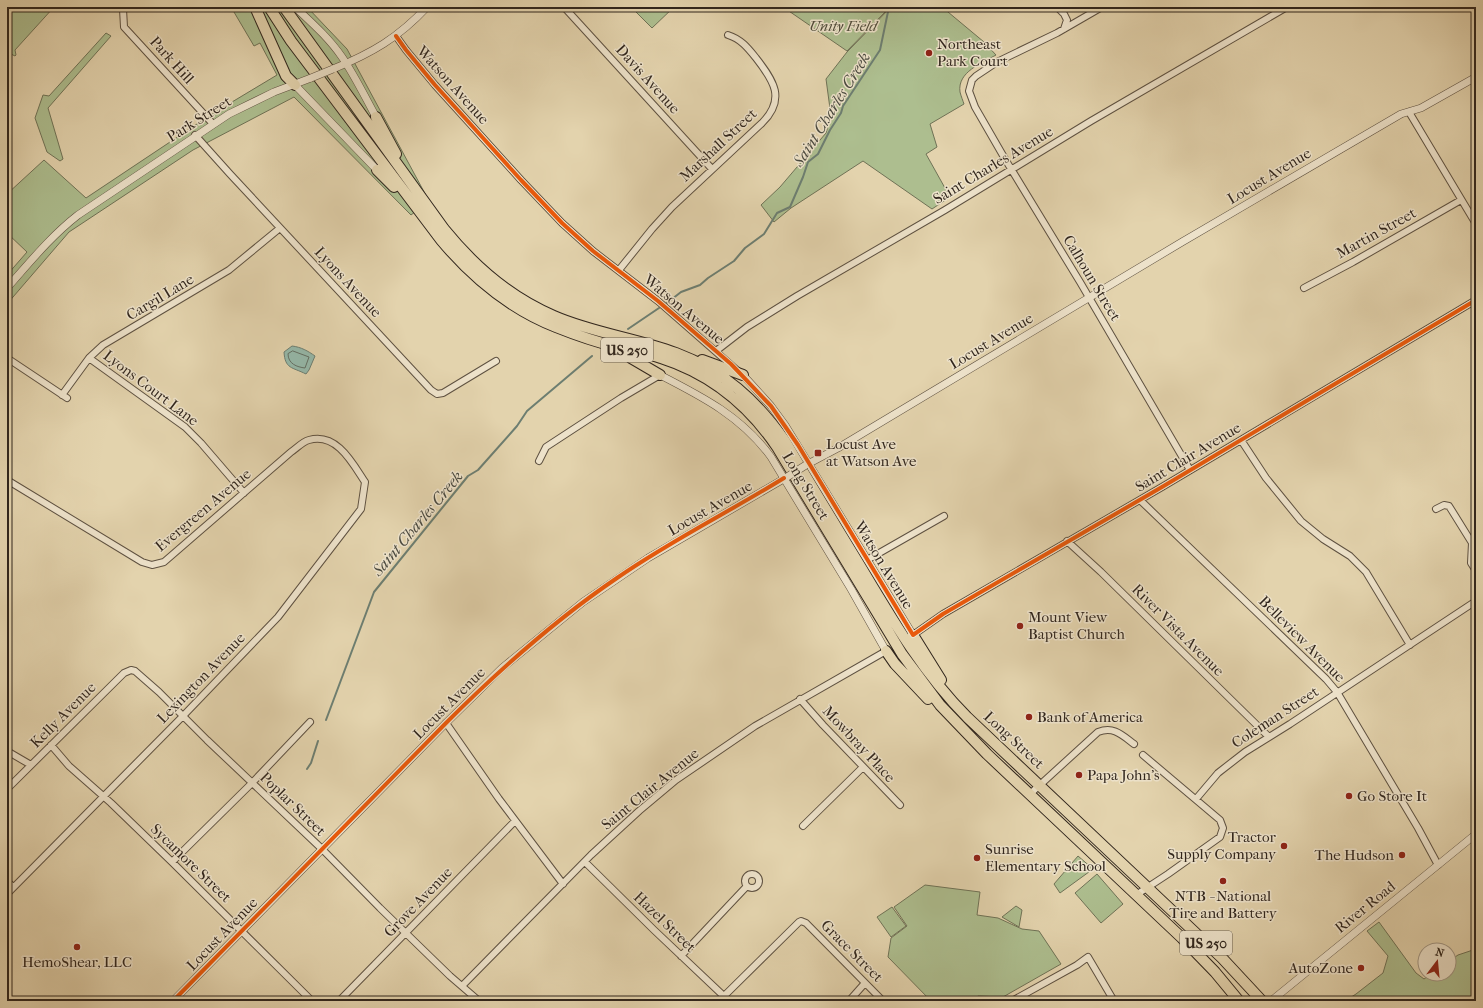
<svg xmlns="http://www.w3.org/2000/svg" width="1483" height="1008" font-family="'IM FELL French Canon',serif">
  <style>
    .green { fill: #adbe8f; stroke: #6f7256 }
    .water { fill: #95b8a9; stroke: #6d7e71 }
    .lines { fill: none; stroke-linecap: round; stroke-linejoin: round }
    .shore { stroke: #636f63; stroke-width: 1 }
    .stream { stroke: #6d7e71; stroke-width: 2 }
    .minor-casing { stroke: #5e5141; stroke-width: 8 }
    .tertiary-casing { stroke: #5e5141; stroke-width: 8 }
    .trunk-casing { stroke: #31261d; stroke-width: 12 }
    .minor { stroke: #ede2ca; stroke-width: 6 }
    .tertiary { stroke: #ede2ca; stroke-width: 7 }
    .trunk { stroke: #e3d3ad; stroke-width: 10 }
    .tertiary-bridge-casing { stroke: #5e5141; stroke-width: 8; stroke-linecap: butt }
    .tertiary-bridge { stroke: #ede2ca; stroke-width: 7 }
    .cycleway-casing { stroke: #ede2ca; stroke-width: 6 }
    .cycleway { stroke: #e8590c; stroke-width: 4 }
    .poi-dot { fill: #8f2418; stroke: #ede2ca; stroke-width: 1.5 }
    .labels { text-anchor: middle; stroke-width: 3; stroke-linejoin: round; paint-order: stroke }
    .shield { fill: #ede2ca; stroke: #695e51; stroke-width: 1 }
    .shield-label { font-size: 14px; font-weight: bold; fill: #31261d }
    .park-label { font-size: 15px; font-style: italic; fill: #504c3a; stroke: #ede2ca }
    .poi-label { font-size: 15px; fill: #31261d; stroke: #ede2ca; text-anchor: start }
    .street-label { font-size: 15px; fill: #31261d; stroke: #ede2ca }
    .water-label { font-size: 16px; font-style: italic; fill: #4a4a40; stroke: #ede2ca }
  </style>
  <rect width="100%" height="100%" fill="#e3d3ad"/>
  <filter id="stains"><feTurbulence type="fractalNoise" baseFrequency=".005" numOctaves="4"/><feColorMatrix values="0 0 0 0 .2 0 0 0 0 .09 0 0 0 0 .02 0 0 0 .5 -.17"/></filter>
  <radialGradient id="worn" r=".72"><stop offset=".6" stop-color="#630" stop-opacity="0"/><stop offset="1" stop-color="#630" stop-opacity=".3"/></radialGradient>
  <path class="green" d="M 7,7 L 54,7 L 15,50 L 16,55 L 15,56 L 7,52 Z
    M 231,7 L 307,7 L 347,49 L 429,201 L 411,215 L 294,97 L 193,150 L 69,232 L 7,304 L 7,275 L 27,252 L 7,233 L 7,194 L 44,160 L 86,198 L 212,114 L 277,75 L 260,43 L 254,46 Z
    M 631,7 L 674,7 L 652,28 Z
    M 783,7 L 878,7 L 885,12 L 847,51 Z
    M 891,7 L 942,7 L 984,42 L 996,55 C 982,63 957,72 960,92 C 961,96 963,101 964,104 L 930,124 L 937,147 L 926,154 L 950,197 L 932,209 L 863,161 L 791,208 L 774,222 L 761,205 L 780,187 L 826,133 L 831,116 L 826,79 L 847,52 Z
    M 106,33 L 111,36 L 48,108 L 63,159 L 60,161 L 47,152 L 35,118 L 43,95 L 49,96 Z
    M 1078,856 L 1093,869 L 1060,893 L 1054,884 Z
    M 1097,874 L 1123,904 L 1101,923 L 1075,893 Z
    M 925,885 L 980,892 L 977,915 L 998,918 L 1022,929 L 1039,931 L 1061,964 L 1003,997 L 978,996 L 972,1001 L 931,1001 L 888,957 L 891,938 L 907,926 L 894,907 Z
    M 1016,906 L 1022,910 L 1019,927 L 1002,917 Z
    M 892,907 L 906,926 L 891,937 L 877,917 Z
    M 1379,922 L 1416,973 L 1424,979 L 1431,974 L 1449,974 L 1449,961 L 1458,955 L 1476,949 L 1476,1001 L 1345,1001 L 1356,994 L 1383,973 L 1388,956 L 1367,931 Z"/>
  <path class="water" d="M 292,346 C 301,347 308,351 315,356 L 309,370 L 306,374 C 292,367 285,369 284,352 Z"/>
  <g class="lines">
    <path class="shore" d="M 293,351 L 309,357 L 305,368 C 297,367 288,364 288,354 Z"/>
    <path class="stream" d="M 667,303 L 681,292 L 700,285 L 708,278 L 734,261 L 745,248 L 764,234 L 777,213 L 790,207 L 803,177 L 808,162 L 818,154 L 830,130 L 841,113 L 843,106 L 880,50 L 889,7
      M 628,329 L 659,308
      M 326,720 L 374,592 L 468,476 L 478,470 L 517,426 L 527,411 L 592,356
      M 307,769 L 311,763 L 318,741"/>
    <defs>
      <path id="minor" d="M 564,7 L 712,169
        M 1057,7 L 1064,14 L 1067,20 L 1064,29
        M 1102,7 L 1057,33 L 997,62 L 976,76 L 972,80 L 969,91 L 975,107 L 1005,159 L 1080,282 L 1190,470
        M 1364,7 L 1382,8 L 1385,7
        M 123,9 L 124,27 L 213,124
        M 396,36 L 406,50 L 435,85 L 521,180 L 562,223 L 593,251 L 658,301 L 739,372
        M 1409,112 L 1476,224
        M 195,135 L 230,174 L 431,390 L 437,394 L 443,393 L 496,361
        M 619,270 L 652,229 L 672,207 L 762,123 C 786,99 774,81 756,58 C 748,48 741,39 728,35
        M 1304,288 L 1353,262 L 1461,200
        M 716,351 L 747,327 L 797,296 L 945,210 L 1091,121 L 1287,7
        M 7,358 L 67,398
        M 89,358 L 185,427 L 201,443 L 244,493
        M 62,395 L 89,358 L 103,345 L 229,270 L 280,228
        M 1241,440 L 1266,478 L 1301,521 L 1323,539 L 1350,556 L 1366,572 L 1410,645
        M 539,461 L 546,447 L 621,398 L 660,375
        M 7,480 L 142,562 L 152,565 L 164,562 L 291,452 C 297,448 302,442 309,440 C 337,432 353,464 365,482 L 361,509 L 278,617 L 183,716 L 7,894
        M 1140,500 L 1326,679 L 1337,692 L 1418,828 L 1438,865
        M 1436,509 L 1444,505 L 1449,506 L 1472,543 L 1471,563 L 1476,571
        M 1067,541 L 1101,572 L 1269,737
        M 867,560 L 944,516
        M 913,635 L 943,614 L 1162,487 L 1476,300
        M 800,699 L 823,725 L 900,805
        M 446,723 L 499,799 L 563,884
        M 51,745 L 69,766 L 111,803 L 172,862 L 312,1001
        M 7,751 L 31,765
        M 7,789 L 124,673 L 131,670 L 135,671 L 159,692 L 207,740 L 322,849 L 380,908 L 450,976 L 479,1001
        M 1030,794 L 1098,732 C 1114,726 1122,735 1134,744
        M 1196,799 L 1218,773 L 1245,752 L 1290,724 L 1476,601
        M 803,826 L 863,767
        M 172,862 L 252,783 L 310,722
        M 585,862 L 654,930 L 729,1001
        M745 881a7 7 0 1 1 14 0a7 7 0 1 1-14 0Z
        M 7,881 L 13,887
        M 1136,895 L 1168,874 L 1220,837 L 1223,828 L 1220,820 L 1143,755
        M 681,956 L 747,886
        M 462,986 L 591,855 L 639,811 L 676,780 L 755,726 L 886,651
        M 339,1001 L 515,821
        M 719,1001 L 799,922 L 801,921 L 806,923 L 883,1001
        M 849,1001 L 865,983
        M 1012,1001 L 1077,965 L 1088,957 L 1114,1001"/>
      <path id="tertiary" d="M 295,7 C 312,23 329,38 342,57 C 355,76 365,97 376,117
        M 333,69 C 372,53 398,38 427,7
        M 295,85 L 377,170
        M 7,288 C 30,262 51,236 78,215 L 229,114 L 274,92 L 311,78
        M 660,375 C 703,397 742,417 771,457 L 851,589 L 886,651
        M 743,375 L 771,406 L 785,425 L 913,635
        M 806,465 L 838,448 L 1182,242 L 1401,114 L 1421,108 L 1476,77
        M 173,1001 L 446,723 L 502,668 L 583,602 L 648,558 L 787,477
        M 1271,1001 L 1476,834"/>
      <path id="trunk" d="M 255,7 L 286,76 L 295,85
        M 269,7 L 291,41 L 441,240 C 472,277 510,309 556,327 C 576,335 596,342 617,347 C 631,351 647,353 661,358 C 711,374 748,404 777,447 L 902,654 L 940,705 L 987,754 L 1182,938 L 1215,972 L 1239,1001
        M 284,7 L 444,229 C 474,266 509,297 554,316 C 593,333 636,338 676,353 C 724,371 756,400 785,441 C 810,484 836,526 862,569 C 893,621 924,674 967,717 L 1222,958 L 1262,1001
        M 376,117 L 396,154
        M 377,170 L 394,187
        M 619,349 L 631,358 L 660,375
        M 702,360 L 743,375
        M 913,635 L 941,680
        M 886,651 L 895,664 L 928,699"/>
    </defs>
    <use href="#minor" class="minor-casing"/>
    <use href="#tertiary" class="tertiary-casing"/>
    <use href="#trunk" class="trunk-casing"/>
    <use href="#minor" class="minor"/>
    <use href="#tertiary" class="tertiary"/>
    <use href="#trunk" class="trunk"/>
    <defs>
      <path id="tertiary-bridge" d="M 311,78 L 333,69
        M 787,477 L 806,465"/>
    </defs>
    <use href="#tertiary-bridge" class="tertiary-bridge-casing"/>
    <use href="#tertiary-bridge" class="tertiary-bridge"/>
    <defs>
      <path id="cycleway" d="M 396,36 L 406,50 L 435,85 L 521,180 L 562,223 L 593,251 L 658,301 L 731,364 L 771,406 L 798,445 L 913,635 L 943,614 L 1162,487 L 1476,300
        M 173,1001 L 446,723 C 499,670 555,620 617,578 C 670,541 729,512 784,478"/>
    </defs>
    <use href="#cycleway" class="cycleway-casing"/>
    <use href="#cycleway" class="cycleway"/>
  </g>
  <g class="poi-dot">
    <circle cx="929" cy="53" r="4"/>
    <rect x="814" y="449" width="8" height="8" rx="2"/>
    <circle cx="1020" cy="626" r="4"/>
    <circle cx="1029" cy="717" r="4"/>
    <circle cx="1079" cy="775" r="4"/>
    <circle cx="1349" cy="796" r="4"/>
    <circle cx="1284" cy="846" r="4"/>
    <circle cx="1402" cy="855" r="4"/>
    <circle cx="977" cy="858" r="4"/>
    <circle cx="1223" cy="881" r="4"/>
    <circle cx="77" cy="947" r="4"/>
    <circle cx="1361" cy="968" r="4"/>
  </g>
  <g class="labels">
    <g class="shield">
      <rect x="601" y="338" width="52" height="24" rx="3"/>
      <rect x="1180" y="931" width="52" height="24" rx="3"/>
    </g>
    <g class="shield-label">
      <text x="627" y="355">US 250</text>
      <text x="1206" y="948">US 250</text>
    </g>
    <g class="park-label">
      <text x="843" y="31">Unity Field</text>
    </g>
    <g class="poi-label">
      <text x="937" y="49">Northeast<tspan x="937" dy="17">Park Court</tspan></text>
      <text x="826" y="449">Locust Ave<tspan x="826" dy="17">at Watson Ave</tspan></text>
      <text x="1028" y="622">Mount View<tspan x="1028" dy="17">Baptist Church</tspan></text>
      <text x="1037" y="722">Bank of America</text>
      <text x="1087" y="780">Papa John's</text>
      <text x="1357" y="801">Go Store It</text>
      <text x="1276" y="842" text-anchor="end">Tractor<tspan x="1276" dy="17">Supply Company</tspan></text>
      <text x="985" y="854">Sunrise<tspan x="985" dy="17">Elementary School</tspan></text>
      <text x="1394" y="860" text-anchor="end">The Hudson</text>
      <text x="1223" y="901" text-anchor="middle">NTB - National<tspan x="1223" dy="17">Tire and Battery</tspan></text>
      <text x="77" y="967" text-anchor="middle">HemoShear, LLC</text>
      <text x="1353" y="973" text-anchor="end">AutoZone</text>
    </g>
    <g class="street-label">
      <text transform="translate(172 60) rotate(48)" y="5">Park Hill</text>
      <text transform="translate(648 79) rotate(48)" y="5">Davis Avenue</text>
      <text transform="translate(453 85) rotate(48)" y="5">Watson Avenue</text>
      <text transform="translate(199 119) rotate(-32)" y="5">Park Street</text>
      <text transform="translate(718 145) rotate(-43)" y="5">Marshall Street</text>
      <text transform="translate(993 165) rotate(-31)" y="5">Saint Charles Avenue</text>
      <text transform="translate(1269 176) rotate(-31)" y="5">Locust Avenue</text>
      <text transform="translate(1376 233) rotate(-29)" y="5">Martin Street</text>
      <text transform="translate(1092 278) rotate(59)" y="5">Calhoun Street</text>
      <text transform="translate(348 282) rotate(47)" y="5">Lyons Avenue</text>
      <text transform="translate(160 297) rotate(-31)" y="5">Cargil Lane</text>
      <text transform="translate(684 309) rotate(40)" y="5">Watson Avenue</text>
      <text transform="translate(991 341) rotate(-31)" y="5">Locust Avenue</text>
      <text transform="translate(151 388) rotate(37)" y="5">Lyons Court Lane</text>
      <text transform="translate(1188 457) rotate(-31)" y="5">Saint Clair Avenue</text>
      <text transform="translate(806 486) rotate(59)" y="5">Long Street</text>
      <text transform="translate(710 508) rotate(-30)" y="5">Locust Avenue</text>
      <text transform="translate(203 510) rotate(-40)" y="5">Evergreen Avenue</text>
      <text transform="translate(884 565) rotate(59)" y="5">Watson Avenue</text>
      <text transform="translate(1178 630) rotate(45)" y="5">River Vista Avenue</text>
      <text transform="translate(1302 639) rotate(45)" y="5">Belleview Avenue</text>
      <text transform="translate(201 678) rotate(-46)" y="5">Lexington Avenue</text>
      <text transform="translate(449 703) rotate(-45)" y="5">Locust Avenue</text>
      <text transform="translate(63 715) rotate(-45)" y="5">Kelly Avenue</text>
      <text transform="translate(1275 717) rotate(-33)" y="5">Coleman Street</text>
      <text transform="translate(1014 740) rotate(43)" y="5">Long Street</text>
      <text transform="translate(859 744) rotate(47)" y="5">Mowbray Place</text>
      <text transform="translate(650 789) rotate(-39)" y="5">Saint Clair Avenue</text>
      <text transform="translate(293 804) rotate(44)" y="5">Poplar Street</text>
      <text transform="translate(191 863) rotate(44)" y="5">Sycamore Street</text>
      <text transform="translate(418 902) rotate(-46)" y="5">Grove Avenue</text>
      <text transform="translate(1365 907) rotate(-39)" y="5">River Road</text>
      <text transform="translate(665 922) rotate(44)" y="5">Hazel Street</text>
      <text transform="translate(222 934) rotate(-46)" y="5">Locust Avenue</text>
      <text transform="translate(852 951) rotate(45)" y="5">Grace Street</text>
    </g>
    <g class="water-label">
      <text transform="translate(831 109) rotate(-58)" y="6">Saint Charles Creek</text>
      <text transform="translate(417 523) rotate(-50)" y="6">Saint Charles Creek</text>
    </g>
  </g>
  <rect width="1483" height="1008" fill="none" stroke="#e3d3ad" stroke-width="24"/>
  <rect x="8" y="8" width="1467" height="992" fill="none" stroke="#31261d" stroke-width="2"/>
  <rect x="12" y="12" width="1459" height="984" fill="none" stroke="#31261d"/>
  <g transform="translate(1437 962) rotate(16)"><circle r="19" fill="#ede2ca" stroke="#a29785"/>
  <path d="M0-3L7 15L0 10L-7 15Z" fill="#8f2418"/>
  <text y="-6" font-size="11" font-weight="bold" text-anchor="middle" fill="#31261d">N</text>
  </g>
  <rect width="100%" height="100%" filter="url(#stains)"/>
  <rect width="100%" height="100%" fill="url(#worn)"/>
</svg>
